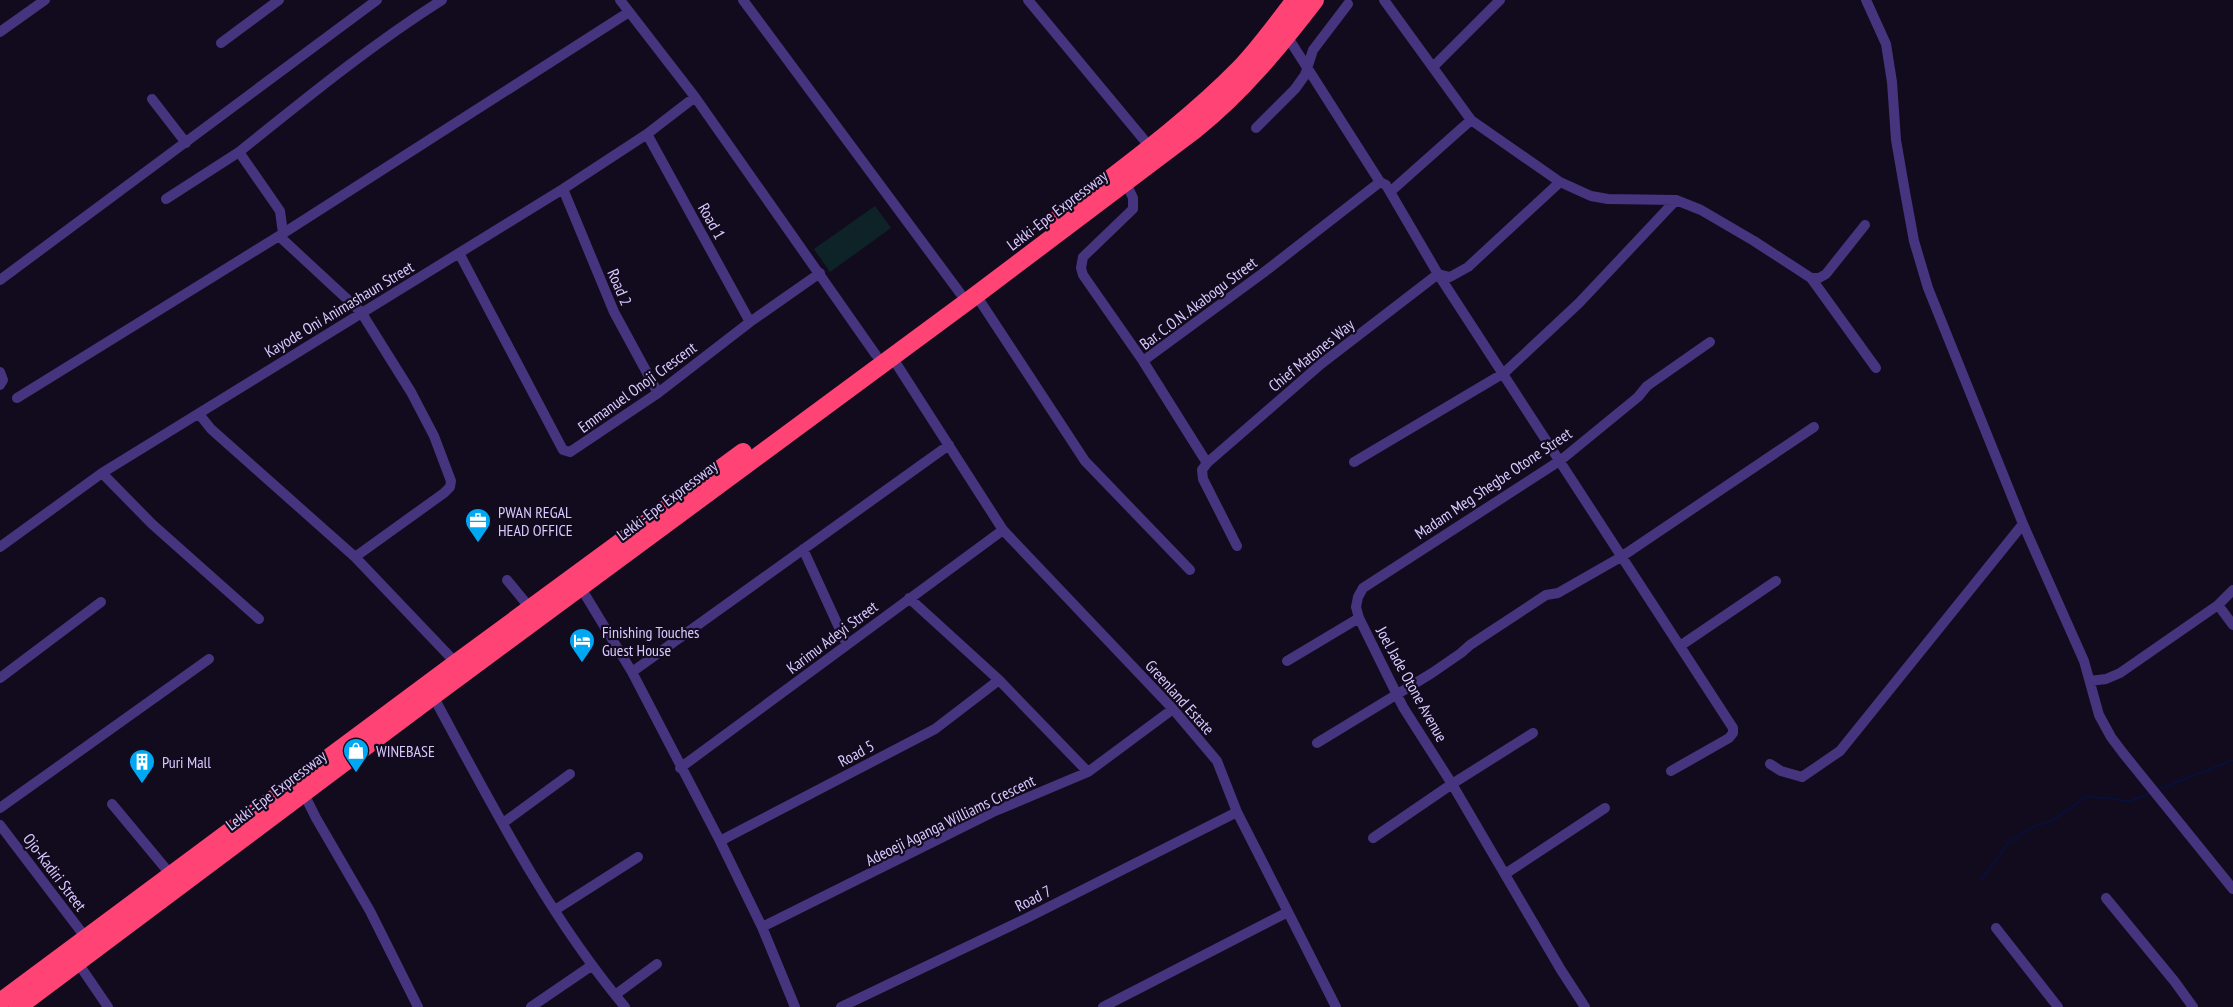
<svg xmlns="http://www.w3.org/2000/svg" width="2233" height="1007" font-family="'PT Sans Narrow',sans-serif">
  <style>
    .grass { fill: #0e2328 }
    .lines { fill: none; stroke-linecap: round; stroke-linejoin: round }
    .stream { stroke: #070f3b; stroke-width: 2 }
    .street { stroke: #47347f; stroke-width: 10 }
    .highway { stroke: #ff4375; stroke-width: 18 }
    .labels { text-anchor: middle; stroke-width: 4.5; stroke-linejoin: round; paint-order: stroke }
    .street-label { font-size: 16px; fill: #dac8ff; stroke: #120b1e }
    .poi-label { font-size: 16px; fill: #dac8ff; stroke: #120b1e; text-anchor: start }
  </style>
  <rect width="100%" height="100%" fill="#120b1e"/>
  <path class="grass" d="M 875,206 L 891,228 L 830,272 L 814,249 Z"/>
  <g class="lines">
    <path class="stream" d="M 2159,789 L 2233,760
      M 1981,880 L 2009,842 L 2035,826 L 2052,821 L 2087,796 L 2130,801 L 2151,793"/>
    <path class="street" d="M 620,0 L 695,97 L 876,355
      M 743,0 L 960,293
      M 1028,0 L 1150,147
      M 1384,0 L 1471,120 L 1560,182 L 1591,196 L 1608,199 L 1676,200 L 1701,210 L 1754,241 L 1811,278 L 1819,278 L 1826,274 L 1865,225
      M 1866,0 L 1886,44 L 1892,82 L 1896,140 L 1905,192 L 1914,241 L 1928,288 L 2023,524 L 2084,661 L 2099,715 L 2111,737 L 2123,753 L 2233,889
      M 0,32 L 45,0
      M 1287,36 L 1380,182 L 1386,185 L 1438,274 L 1733,728 L 1733,733 L 1729,738 L 1671,771
      M 221,43 L 279,0
      M 1433,67 L 1500,0
      M 152,99 L 186,143
      M 1256,128 L 1295,89 L 1305,75 L 1313,50 L 1348,4
      M 647,134 L 750,322
      M 239,152 C 305,99 371,45 442,0
      M 1126,183 L 1133,198 L 1133,209 L 1083,257 L 1081,268 L 1083,275 L 1143,361 L 1207,463 L 1202,470 L 1203,479 L 1237,546
      M 563,189 L 614,312 L 658,393
      M 1390,192 L 1471,120
      M 166,199 L 239,152 L 280,211 L 283,233
      M 279,236 L 629,12
      M 459,253 L 563,450 L 570,452 L 658,393 L 750,322 L 820,273
      M 1811,278 L 1876,368
      M 0,280 L 377,0
      M 976,295 L 1085,461 L 1190,570
      M 892,357 L 1003,530 L 1173,709 L 1217,761 L 1237,812 L 1288,912 L 1103,1007
      M 1143,361 L 1263,273 L 1380,182
      M 0,372 L 3,380 L 0,385
      M 17,398 L 279,236 L 361,312 L 411,392 L 434,436 L 451,481 L 450,487 L 444,493 L 355,557
      M 199,414 L 211,429 L 355,557 L 456,663
      M 1354,462 L 1504,373 L 1579,303 L 1676,200
      M 1207,463 L 1321,364 L 1438,274 L 1450,277 L 1468,267 L 1560,182
      M 102,473 L 152,524 L 259,619
      M 0,547 L 102,473 L 563,189 L 647,134 L 695,97
      M 803,549 L 847,645
      M 507,580 L 530,608
      M 581,588 L 632,672 L 720,841 L 762,927 L 795,1007
      M 909,598 L 999,680 L 1088,772
      M 2218,605 L 2233,625
      M 1680,646 L 1776,581
      M 1287,661 L 1359,618
      M 632,672 L 949,445
      M 0,678 L 101,602
      M 2090,681 L 2106,679 L 2120,673 L 2218,605 L 2233,590
      M 433,696 C 491,803 547,914 625,1007
      M 1317,743 L 1432,673 L 1461,653 L 1470,645 L 1546,595 L 1558,593 L 1621,557 L 1814,427
      M 1770,764 L 1781,771 L 1802,777 L 1840,751 L 2023,524
      M 680,768 L 1003,530
      M 304,794 L 316,818 L 370,911 L 418,1007
      M 112,804 L 171,875
      M 0,808 L 209,659
      M 503,823 L 570,774
      M 0,825 L 86,938
      M 1373,838 L 1452,784 L 1533,733
      M 720,841 L 935,729 L 999,680
      M 1505,874 L 1605,808
      M 2106,898 L 2175,982 L 2193,1007
      M 555,910 L 638,857
      M 1288,912 L 1336,1007
      M 762,927 L 993,812 L 1088,772 L 1173,709
      M 1996,928 L 2058,1007
      M 78,963 L 108,1007
      M 615,995 L 657,964
      M 531,1007 L 591,966
      M 841,1007 L 1025,919 L 1237,812
      M 1585,1007 L 1561,970 L 1452,784 L 1403,707 L 1359,618 L 1356,607 L 1358,597 L 1363,588 L 1561,460 L 1638,397 L 1647,386 L 1710,342"/>
    <path class="highway" d="M 1052,223 C 1116,173 1183,126 1240,68 C 1260,47 1277,23 1295,0
      M 0,1002 L 456,663 L 743,452
      M 18,1007 L 433,696 L 976,295 L 1196,129 C 1242,92 1279,47 1315,0"/>
  </g>
  <defs>
    <symbol id="office-pin" viewBox="-11 -11 22 30"><path d="M0 17L-7.5 6A9.5 9.5 0 1 1 7.5 6Z" fill="#00a7f3" stroke="#120b1e"/><path d="M-6-3h4V-5.5h4V-3h4V5H-6ZM-1-4.5V-3h2v-1.5ZM-6 0V1H6V0Z" fill="#fff"/></symbol>
    <symbol id="hotel-pin" viewBox="-11 -11 22 30"><path d="M0 17L-7.5 6A9.5 9.5 0 1 1 7.5 6Z" fill="#00a7f3" stroke="#120b1e"/><path d="M-6-4.5h1.5V1H6V5H4.5V3h-9V5H-6ZM-4 0a1.8 1.8 0 1 1 3.6 0ZM.5 0V-2.5h3Q6-2.5 6 0Z" fill="#fff"/></symbol>
    <symbol id="shop-pin" viewBox="-11 -11 22 30"><path d="M0 17L-7.5 6A9.5 9.5 0 1 1 7.5 6Z" fill="#00a7f3" stroke="#120b1e"/><path d="M-5-2.5h2.3a2.7 3.5 0 0 1 5.4 0H5L5.5 6h-11ZM-1.5-2.5h3a1.5 2.3 0 0 0-3 0Z" fill="#fff"/></symbol>
    <symbol id="building-pin" viewBox="-11 -11 22 30"><path d="M0 17L-7.5 6A9.5 9.5 0 1 1 7.5 6Z" fill="#00a7f3" stroke="#120b1e"/><path d="M-4-6H4V6H1V3H-1V6H-4ZM-2.5-4.3h1.7v1.8h-1.7ZM.8-4.3h1.7v1.8H.8ZM-2.5-1h1.7V.8h-1.7ZM.8-1h1.7V.8H.8Z" fill="#fff"/></symbol>
  </defs>
  <g fill-rule="evenodd">
    <use href="#office-pin" x="463" y="506" width="30" height="40"/>
    <use href="#hotel-pin" x="567" y="626" width="30" height="40"/>
    <use href="#shop-pin" x="341" y="736" width="30" height="40"/>
    <use href="#building-pin" x="127" y="747" width="30" height="40"/>
  </g>
  <g class="labels">
    <g class="street-label">
      <text transform="translate(1057 210) rotate(-37)" y="6">Lekki-Epe Expressway</text>
      <text transform="translate(712 221) rotate(61)" y="6">Road 1</text>
      <text transform="translate(620 287) rotate(67)" y="6">Road 2</text>
      <text transform="translate(1198 303) rotate(-37)" y="6">Bar. C.O.N. Akabogu Street</text>
      <text transform="translate(339 309) rotate(-31)" y="6">Kayode Oni Animashaun Street</text>
      <text transform="translate(1311 355) rotate(-39)" y="6">Chief Matones Way</text>
      <text transform="translate(637 387) rotate(-36)" y="6">Emmanuel Onoji Crescent</text>
      <text transform="translate(1493 483) rotate(-34)" y="6">Madam Meg Shegbe Otone Street</text>
      <text transform="translate(667 500) rotate(-37)" y="6">Lekki-Epe Expressway</text>
      <text transform="translate(832 637) rotate(-37)" y="6">Karimu Adeyi Street</text>
      <text transform="translate(1412 684) rotate(61)" y="6">Joel Jade Otone Avenue</text>
      <text transform="translate(1180 697) rotate(48)" y="6">Greenland Estate</text>
      <text transform="translate(856 753) rotate(-28)" y="6">Road 5</text>
      <text transform="translate(276 790) rotate(-37)" y="6">Lekki-Epe Expressway</text>
      <text transform="translate(950 820) rotate(-26)" y="6">Adeoeji Aganga Williams Crescent</text>
      <text transform="translate(55 872) rotate(53)" y="6">Ojo-Kadiri Street</text>
      <text transform="translate(1033 898) rotate(-27)" y="6">Road 7</text>
    </g>
    <g class="poi-label">
      <text x="498" y="518">PWAN REGAL<tspan x="498" dy="18">HEAD OFFICE</tspan></text>
      <text x="602" y="638">Finishing Touches<tspan x="602" dy="18">Guest House</tspan></text>
      <text x="376" y="757">WINEBASE</text>
      <text x="162" y="768">Puri Mall</text>
    </g>
  </g>
</svg>
